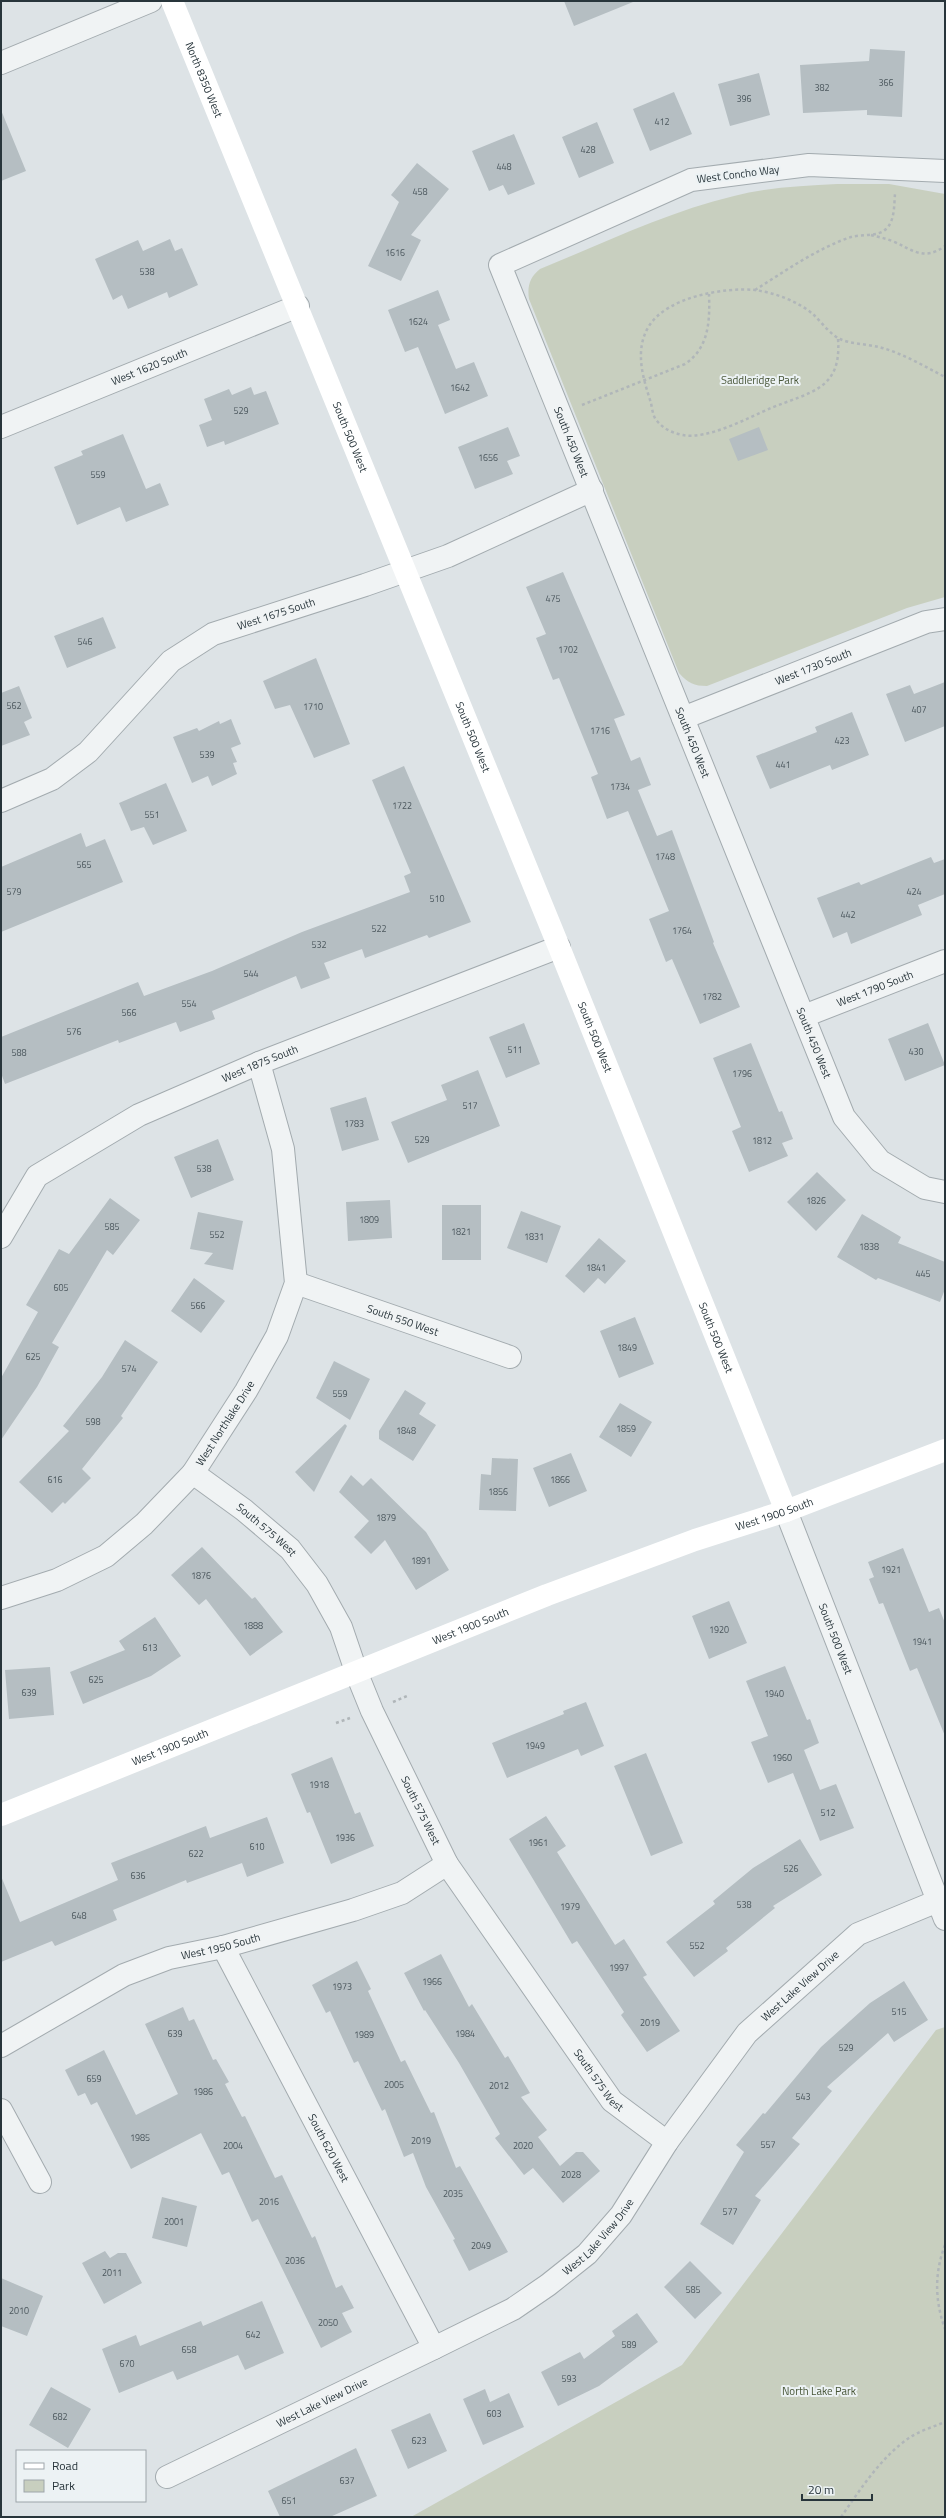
<svg xmlns="http://www.w3.org/2000/svg" width="946" height="2518" font-family="'Titillium Web',sans-serif">
  <style>
    .green { fill: #c8cfbf }
    .building { fill: #b5bec2 }
    .lines { fill: none; stroke-linecap: round; stroke-linejoin: round }
    .street-casing { stroke: #a3abaf; stroke-width: 24 }
    .path { stroke: #b0b6b9; stroke-width: 2.5; stroke-dasharray: 3 3; stroke-linecap: butt }
    .street { stroke: #f0f3f4; stroke-width: 22 }
    .secondary { stroke: #fff; stroke-width: 22 }
    .labels { text-anchor: middle; stroke-width: 4; stroke-linejoin: round; paint-order: stroke }
    .number-label { font-size: 9px; fill: #4b575d }
    .street-label { font-size: 11px; fill: #28353b; stroke: #ecf2f4 }
    .park-label { font-size: 11px; fill: #475537; stroke: #ecf2f4 }
  </style>
  <rect width="100%" height="100%" fill="#dde3e6"/>
  <path class="green" d="M 837,184 L 889,184 L 945,194 L 945,597 L 907,608 L 707,686 C 694,686 688,683 679,673 L 529,299 C 527,286 530,277 540,269 C 604,243 667,212 734,196 C 768,187 803,186 837,184 Z
    M 945,2027 L 945,2517 L 411,2517 L 682,2365 L 936,2030 Z"/>
  <path class="building" d="M 564,1 L 633,1 L 633,2 L 574,26 Z
    M 870,49 L 905,51 L 902,117 L 867,115 L 867,110 L 803,113 L 800,65 L 869,61 Z
    M 759,73 L 770,115 L 730,126 L 718,84 Z
    M 674,92 L 692,134 L 650,151 L 633,109 Z
    M 1,110 L 26,171 L 1,181 Z
    M 597,122 L 614,163 L 579,178 L 562,137 Z
    M 514,134 L 535,184 L 508,195 L 503,185 L 489,191 L 472,151 Z
    M 417,163 L 449,189 L 411,235 L 421,240 L 401,281 L 368,266 L 399,202 L 391,195 Z
    M 170,239 L 175,251 L 182,248 L 198,285 L 169,298 L 167,292 L 128,309 L 122,295 L 113,300 L 95,259 L 138,240 L 143,251 Z
    M 438,290 L 450,320 L 438,325 L 456,369 L 474,362 L 488,396 L 445,414 L 418,347 L 405,352 L 388,310 Z
    M 251,387 L 254,395 L 266,391 L 279,424 L 225,445 L 224,441 L 207,447 L 199,425 L 212,420 L 204,399 L 229,389 L 232,395 Z
    M 508,427 L 520,456 L 507,461 L 513,474 L 475,489 L 458,447 Z
    M 759,427 L 768,450 L 738,461 L 729,439 Z
    M 123,434 L 146,489 L 160,483 L 169,505 L 126,522 L 120,507 L 77,525 L 54,467 L 83,455 L 81,451 Z
    M 563,572 L 625,715 L 614,719 L 631,761 L 640,757 L 651,785 L 638,790 L 657,836 L 672,830 L 714,942 L 713,943 L 740,1007 L 700,1024 L 672,959 L 666,962 L 649,919 L 669,911 L 628,811 L 607,819 L 591,777 L 598,774 L 559,678 L 553,680 L 536,638 L 546,634 L 526,587 Z
    M 103,617 L 116,648 L 67,668 L 54,636 Z
    M 316,658 L 350,744 L 314,758 L 290,705 L 275,709 L 263,681 Z
    M 945,682 L 945,726 L 905,742 L 886,694 L 910,685 L 914,694 Z
    M 19,686 L 32,718 L 24,722 L 30,735 L 1,746 L 1,693 Z
    M 852,712 L 869,755 L 832,770 L 830,765 L 770,789 L 756,756 L 817,732 L 815,727 Z
    M 231,719 L 241,744 L 231,748 L 237,762 L 233,763 L 237,774 L 212,786 L 208,776 L 192,783 L 173,737 L 197,728 L 199,731 L 219,721 L 220,724 Z
    M 404,766 L 471,922 L 429,938 L 427,935 L 365,958 L 362,949 L 324,963 L 330,978 L 301,989 L 296,976 L 212,1011 L 215,1019 L 180,1032 L 176,1022 L 119,1043 L 118,1040 L 5,1084 L 1,1073 L 1,1037 L 138,982 L 144,996 L 212,971 L 302,932 L 410,892 L 404,876 L 411,873 L 372,780 Z
    M 166,783 L 187,831 L 153,845 L 144,827 L 131,831 L 119,803 Z
    M 81,833 L 86,847 L 105,839 L 123,882 L 1,932 L 1,867 Z
    M 931,857 L 934,863 L 945,859 L 945,894 L 918,905 L 922,915 L 851,944 L 847,932 L 833,938 L 817,898 L 859,882 L 861,885 Z
    M 524,1023 L 540,1064 L 506,1078 L 489,1037 Z
    M 928,1023 L 945,1065 L 905,1081 L 888,1039 Z
    M 751,1043 L 779,1112 L 782,1111 L 793,1139 L 782,1143 L 788,1156 L 749,1172 L 732,1131 L 741,1127 L 713,1058 Z
    M 478,1070 L 500,1126 L 408,1163 L 391,1122 L 447,1100 L 441,1085 Z
    M 366,1097 L 379,1140 L 342,1151 L 330,1108 Z
    M 218,1139 L 234,1180 L 191,1198 L 174,1157 Z
    M 817,1172 L 846,1200 L 816,1231 L 787,1202 Z
    M 110,1198 L 140,1220 L 113,1255 L 107,1250 L 52,1343 L 59,1347 L 37,1387 L 1,1440 L 1,1378 L 38,1312 L 26,1305 L 59,1249 L 69,1254 Z
    M 390,1200 L 392,1238 L 348,1241 L 346,1202 Z
    M 442,1205 L 481,1205 L 481,1260 L 442,1260 Z
    M 521,1211 L 561,1226 L 547,1263 L 507,1248 Z
    M 198,1212 L 243,1221 L 233,1270 L 204,1264 L 213,1253 L 190,1249 Z
    M 862,1214 L 901,1237 L 898,1243 L 945,1262 L 945,1289 L 940,1302 L 878,1278 L 876,1280 L 837,1257 Z
    M 599,1238 L 626,1261 L 605,1284 L 598,1278 L 584,1293 L 565,1276 Z
    M 194,1278 L 225,1301 L 201,1333 L 171,1311 Z
    M 635,1317 L 654,1364 L 619,1378 L 600,1331 Z
    M 125,1340 L 158,1362 L 121,1416 L 123,1418 L 82,1469 L 91,1478 L 65,1504 L 63,1502 L 52,1513 L 19,1482 L 69,1431 L 63,1426 L 102,1377 Z
    M 334,1361 L 370,1379 L 350,1420 L 316,1398 Z
    M 405,1390 L 426,1403 L 419,1414 L 436,1425 L 413,1461 L 379,1439 L 379,1431 Z
    M 620,1403 L 652,1422 L 631,1457 L 599,1437 Z
    M 345,1424 L 347,1426 L 314,1492 L 295,1472 Z
    M 571,1453 L 587,1491 L 549,1507 L 533,1468 Z
    M 492,1458 L 518,1459 L 516,1511 L 479,1510 L 481,1474 L 491,1475 Z
    M 351,1475 L 363,1486 L 371,1478 L 426,1532 L 449,1570 L 416,1590 L 385,1540 L 371,1554 L 354,1537 L 369,1521 L 339,1492 Z
    M 202,1547 L 252,1599 L 255,1597 L 283,1632 L 250,1656 L 206,1599 L 199,1605 L 171,1575 Z
    M 903,1548 L 929,1612 L 939,1608 L 945,1623 L 945,1736 L 917,1668 L 910,1671 L 883,1603 L 879,1604 L 869,1579 L 874,1577 L 868,1562 Z
    M 729,1601 L 747,1643 L 709,1659 L 692,1616 Z
    M 155,1617 L 181,1656 L 151,1676 L 83,1704 L 70,1672 L 125,1650 L 119,1641 Z
    M 785,1666 L 807,1720 L 810,1719 L 819,1743 L 804,1750 L 820,1790 L 836,1784 L 854,1828 L 820,1841 L 793,1773 L 768,1783 L 751,1742 L 768,1736 L 746,1681 Z
    M 50,1667 L 54,1715 L 9,1719 L 5,1670 Z
    M 586,1702 L 604,1746 L 581,1756 L 578,1749 L 507,1778 L 492,1743 L 564,1714 L 563,1711 Z
    M 646,1753 L 683,1843 L 651,1856 L 614,1766 Z
    M 332,1757 L 355,1814 L 360,1812 L 374,1846 L 331,1864 L 310,1812 L 307,1813 L 291,1774 Z
    M 546,1816 L 566,1846 L 557,1852 L 615,1945 L 624,1939 L 647,1975 L 643,1977 L 680,2031 L 647,2052 L 621,2015 L 624,2012 L 577,1941 L 572,1944 L 509,1839 Z
    M 267,1817 L 284,1863 L 247,1877 L 242,1863 L 187,1883 L 186,1880 L 113,1910 L 117,1920 L 55,1946 L 52,1941 L 1,1962 L 1,1876 L 20,1922 L 118,1880 L 111,1863 L 206,1826 L 210,1838 Z
    M 800,1839 L 822,1875 L 773,1906 L 775,1908 L 726,1948 L 728,1951 L 694,1977 L 666,1942 L 715,1904 L 713,1901 L 753,1868 Z
    M 441,1954 L 469,2007 L 472,2004 L 505,2058 L 508,2056 L 530,2093 L 521,2097 L 547,2130 L 538,2137 L 560,2166 L 576,2152 L 583,2152 L 600,2171 L 563,2203 L 533,2168 L 524,2175 L 495,2138 L 500,2134 L 459,2063 L 425,2010 L 424,2011 L 404,1973 Z
    M 357,1961 L 371,1989 L 368,1991 L 401,2062 L 405,2060 L 431,2113 L 434,2112 L 456,2168 L 460,2166 L 508,2252 L 469,2271 L 453,2240 L 455,2239 L 426,2187 L 413,2153 L 404,2157 L 385,2109 L 382,2111 L 358,2061 L 354,2063 L 330,2011 L 326,2013 L 312,1985 Z
    M 904,1981 L 928,2020 L 894,2042 L 888,2033 L 827,2087 L 832,2091 L 792,2138 L 800,2144 L 755,2196 L 761,2200 L 733,2245 L 700,2224 L 744,2152 L 736,2145 L 763,2113 L 765,2114 L 821,2047 L 870,2003 Z
    M 183,2007 L 189,2021 L 194,2019 L 213,2060 L 216,2059 L 229,2082 L 225,2084 L 242,2117 L 245,2116 L 275,2178 L 282,2175 L 312,2238 L 315,2236 L 336,2288 L 342,2285 L 354,2308 L 342,2313 L 352,2332 L 321,2348 L 258,2219 L 252,2222 L 229,2172 L 222,2175 L 201,2133 L 131,2169 L 97,2102 L 91,2105 L 85,2093 L 78,2096 L 65,2070 L 104,2050 L 136,2115 L 178,2094 L 145,2024 Z
    M 162,2197 L 197,2206 L 187,2247 L 152,2238 Z
    M 105,2251 L 110,2258 L 118,2253 L 126,2253 L 142,2283 L 104,2304 L 82,2263 Z
    M 690,2261 L 722,2293 L 695,2319 L 664,2287 Z
    M 1,2278 L 43,2296 L 27,2336 L 1,2326 Z
    M 262,2301 L 284,2353 L 245,2370 L 238,2355 L 177,2380 L 173,2371 L 119,2393 L 102,2349 L 136,2335 L 140,2346 L 201,2321 L 203,2326 Z
    M 637,2313 L 658,2342 L 599,2386 L 558,2406 L 541,2372 L 580,2352 L 584,2359 L 615,2336 L 612,2331 Z
    M 51,2387 L 91,2409 L 68,2448 L 29,2425 Z
    M 485,2389 L 490,2402 L 509,2393 L 524,2427 L 483,2445 L 463,2399 Z
    M 430,2413 L 447,2451 L 408,2469 L 391,2430 Z
    M 356,2448 L 377,2496 L 330,2517 L 280,2517 L 268,2491 Z"/>
  <g class="lines">
    <defs>
      <g id="street">
        <path d="M 1,63 L 151,1"/>
        <path id="s1" d="M 945,171 L 809,165 L 691,180 L 500,265 L 844,1117 L 880,1161 L 925,1188 L 945,1192"/>
        <path id="s2" d="M 1,427 L 298,306"/>
        <path id="s3" d="M 683,718 L 926,622 L 945,619"/>
        <path id="s4" d="M 1,801 L 52,779 L 88,752 L 171,661 L 213,634 L 365,585 L 448,556 L 592,490"/>
        <path id="s5" d="M 804,1016 L 945,961"/>
        <path id="s6" d="M 1,1237 L 37,1176 L 139,1115 L 259,1063 L 559,947"/>
        <path id="s7" d="M 296,1283 L 510,1357"/>
        <path id="s8" d="M 193,1473 L 244,1510 L 290,1549 L 317,1584 L 341,1627 L 357,1674 L 372,1711 L 447,1864 L 612,2101 L 667,2142"/>
        <path id="s9" d="M 786,1511 L 945,1919"/>
        <path id="s10" d="M 1,1598 L 57,1580 L 106,1556 L 144,1524 L 193,1473 L 246,1391 L 277,1336 L 296,1283 L 283,1149 L 259,1063"/>
        <path id="s11" d="M 223,1947 L 434,2348"/>
        <path id="s12" d="M 1,2046 L 124,1975 L 169,1958 L 223,1947 L 353,1910 L 402,1893 L 447,1864"/>
        <path d="M 1,2110 L 40,2182"/>
        <path id="s13" d="M 167,2477 L 434,2348 L 513,2309 L 548,2285 L 587,2254 L 621,2215 L 667,2142 L 747,2033 L 858,1934 L 945,1898"/>
      </g>
    </defs>
    <use href="#street" class="street-casing"/>
    <path class="path" d="M 871,235 C 878,237 885,238 892,241 C 912,249 923,262 945,246
      M 755,290 C 785,271 818,248 851,237 C 862,234 878,237 886,229 C 895,221 894,204 895,194
      M 838,339 C 842,390 810,392 771,408 C 748,418 707,440 683,435 C 672,433 664,429 657,421 C 653,417 652,408 651,403 C 643,378 634,350 649,326 C 667,297 724,287 755,290 C 776,293 800,302 815,316 C 822,323 831,335 840,339 C 851,344 866,344 879,347 C 902,353 924,366 945,377
      M 582,405 L 685,364 C 709,348 710,321 709,294
      M 393,1702 L 407,1696
      M 336,1723 L 350,1718
      M 945,2245 C 934,2274 935,2301 945,2329
      M 841,2517 C 860,2490 881,2457 909,2438 C 919,2431 933,2427 945,2422"/>
    <use href="#street" class="street"/>
    <g class="secondary">
      <path id="s14" d="M 172,1 L 559,947 L 786,1511"/>
      <path id="s15" d="M 1,1815 L 547,1595 L 695,1540 L 786,1511 L 945,1450"/>
    </g>
  </g>
  <g class="labels">
    <g class="number-label">
      <text x="886" y="86">366</text>
      <text x="822" y="91">382</text>
      <text x="744" y="102">396</text>
      <text x="662" y="125">412</text>
      <text x="588" y="153">428</text>
      <text x="504" y="170">448</text>
      <text x="420" y="195">458</text>
      <text x="395" y="256">1616</text>
      <text x="147" y="275">538</text>
      <text x="418" y="325">1624</text>
      <text x="460" y="391">1642</text>
      <text x="241" y="414">529</text>
      <text x="488" y="461">1656</text>
      <text x="98" y="478">559</text>
      <text x="553" y="602">475</text>
      <text x="85" y="645">546</text>
      <text x="568" y="653">1702</text>
      <text x="14" y="709">562</text>
      <text x="313" y="710">1710</text>
      <text x="919" y="713">407</text>
      <text x="600" y="734">1716</text>
      <text x="842" y="744">423</text>
      <text x="207" y="758">539</text>
      <text x="783" y="768">441</text>
      <text x="620" y="790">1734</text>
      <text x="402" y="809">1722</text>
      <text x="152" y="818">551</text>
      <text x="665" y="860">1748</text>
      <text x="84" y="868">565</text>
      <text x="14" y="895">579</text>
      <text x="914" y="895">424</text>
      <text x="437" y="902">510</text>
      <text x="848" y="918">442</text>
      <text x="379" y="932">522</text>
      <text x="682" y="934">1764</text>
      <text x="319" y="948">532</text>
      <text x="251" y="977">544</text>
      <text x="712" y="1000">1782</text>
      <text x="189" y="1007">554</text>
      <text x="129" y="1016">566</text>
      <text x="74" y="1035">576</text>
      <text x="515" y="1053">511</text>
      <text x="916" y="1055">430</text>
      <text x="19" y="1056">588</text>
      <text x="742" y="1077">1796</text>
      <text x="470" y="1109">517</text>
      <text x="354" y="1127">1783</text>
      <text x="422" y="1143">529</text>
      <text x="762" y="1144">1812</text>
      <text x="204" y="1172">538</text>
      <text x="816" y="1204">1826</text>
      <text x="369" y="1223">1809</text>
      <text x="112" y="1230">585</text>
      <text x="461" y="1235">1821</text>
      <text x="217" y="1238">552</text>
      <text x="534" y="1240">1831</text>
      <text x="869" y="1250">1838</text>
      <text x="596" y="1271">1841</text>
      <text x="923" y="1277">445</text>
      <text x="61" y="1291">605</text>
      <text x="198" y="1309">566</text>
      <text x="627" y="1351">1849</text>
      <text x="33" y="1360">625</text>
      <text x="129" y="1372">574</text>
      <text x="340" y="1397">559</text>
      <text x="93" y="1425">598</text>
      <text x="626" y="1432">1859</text>
      <text x="406" y="1434">1848</text>
      <text x="55" y="1483">616</text>
      <text x="560" y="1483">1866</text>
      <text x="498" y="1495">1856</text>
      <text x="386" y="1521">1879</text>
      <text x="421" y="1564">1891</text>
      <text x="891" y="1573">1921</text>
      <text x="201" y="1579">1876</text>
      <text x="253" y="1629">1888</text>
      <text x="719" y="1633">1920</text>
      <text x="922" y="1645">1941</text>
      <text x="150" y="1651">613</text>
      <text x="96" y="1683">625</text>
      <text x="29" y="1696">639</text>
      <text x="774" y="1697">1940</text>
      <text x="535" y="1749">1949</text>
      <text x="782" y="1761">1960</text>
      <text x="319" y="1788">1918</text>
      <text x="828" y="1816">512</text>
      <text x="345" y="1841">1936</text>
      <text x="538" y="1846">1961</text>
      <text x="257" y="1850">610</text>
      <text x="196" y="1857">622</text>
      <text x="791" y="1872">526</text>
      <text x="138" y="1879">636</text>
      <text x="744" y="1908">538</text>
      <text x="570" y="1910">1979</text>
      <text x="79" y="1919">648</text>
      <text x="697" y="1949">552</text>
      <text x="619" y="1971">1997</text>
      <text x="432" y="1985">1966</text>
      <text x="342" y="1990">1973</text>
      <text x="899" y="2015">515</text>
      <text x="650" y="2026">2019</text>
      <text x="175" y="2037">639</text>
      <text x="465" y="2037">1984</text>
      <text x="364" y="2038">1989</text>
      <text x="846" y="2051">529</text>
      <text x="94" y="2082">659</text>
      <text x="394" y="2088">2005</text>
      <text x="499" y="2089">2012</text>
      <text x="203" y="2095">1986</text>
      <text x="803" y="2100">543</text>
      <text x="140" y="2141">1985</text>
      <text x="421" y="2144">2019</text>
      <text x="768" y="2148">557</text>
      <text x="233" y="2149">2004</text>
      <text x="523" y="2149">2020</text>
      <text x="571" y="2178">2028</text>
      <text x="453" y="2197">2035</text>
      <text x="269" y="2205">2016</text>
      <text x="730" y="2215">577</text>
      <text x="174" y="2225">2001</text>
      <text x="481" y="2249">2049</text>
      <text x="295" y="2264">2036</text>
      <text x="112" y="2276">2011</text>
      <text x="693" y="2293">585</text>
      <text x="19" y="2314">2010</text>
      <text x="328" y="2326">2050</text>
      <text x="253" y="2338">642</text>
      <text x="629" y="2348">589</text>
      <text x="189" y="2353">658</text>
      <text x="127" y="2367">670</text>
      <text x="569" y="2382">593</text>
      <text x="494" y="2417">603</text>
      <text x="60" y="2420">682</text>
      <text x="419" y="2444">623</text>
      <text x="347" y="2484">637</text>
      <text x="289" y="2504">651</text>
    </g>
    <g class="street-label">
      <text dy="4" stroke="none"><textPath href="#s14" startOffset="85">North 8350 West</textPath></text>
      <text transform="translate(738 174) rotate(-7)" y="4">West Concho Way</text>
      <text dy="4" stroke="none"><textPath href="#s2" startOffset="160">West 1620 South</textPath></text>
      <text dy="4" stroke="none"><textPath href="#s14" startOffset="471">South 500 West</textPath></text>
      <text dy="4" stroke="none"><textPath href="#s1" startOffset="655">South 450 West</textPath></text>
      <text dy="4" stroke="none"><textPath href="#s4" startOffset="340">West 1675 South</textPath></text>
      <text dy="4" stroke="none"><textPath href="#s3" startOffset="140">West 1730 South</textPath></text>
      <text dy="4" stroke="none"><textPath href="#s14" startOffset="795">South 500 West</textPath></text>
      <text dy="4" stroke="none"><textPath href="#s1" startOffset="979">South 450 West</textPath></text>
      <text dy="4" stroke="none"><textPath href="#s5" startOffset="76">West 1790 South</textPath></text>
      <text dy="4" stroke="none"><textPath href="#s14" startOffset="1119">South 500 West</textPath></text>
      <text dy="4" stroke="none"><textPath href="#s1" startOffset="1303">South 450 West</textPath></text>
      <text dy="4" stroke="none"><textPath href="#s6" startOffset="321">West 1875 South</textPath></text>
      <text dy="4" stroke="none"><textPath href="#s7" startOffset="113">South 550 West</textPath></text>
      <text dy="4" stroke="none"><textPath href="#s14" startOffset="1443">South 500 West</textPath></text>
      <text dy="4" stroke="none"><textPath href="#s10" startOffset="293">West Northlake Drive</textPath></text>
      <text dy="4" stroke="none"><textPath href="#s15" startOffset="830">West 1900 South</textPath></text>
      <text dy="4" stroke="none"><textPath href="#s8" startOffset="93">South 575 West</textPath></text>
      <text dy="4" stroke="none"><textPath href="#s15" startOffset="506">West 1900 South</textPath></text>
      <text dy="4" stroke="none"><textPath href="#s9" startOffset="137">South 500 West</textPath></text>
      <text dy="4" stroke="none"><textPath href="#s15" startOffset="182">West 1900 South</textPath></text>
      <text dy="4" stroke="none"><textPath href="#s8" startOffset="417">South 575 West</textPath></text>
      <text dy="4" stroke="none"><textPath href="#s12" startOffset="243">West 1950 South</textPath></text>
      <text dy="4" stroke="none"><textPath href="#s13" startOffset="821">West Lake View Drive</textPath></text>
      <text dy="4" stroke="none"><textPath href="#s8" startOffset="741">South 575 West</textPath></text>
      <text dy="4" stroke="none"><textPath href="#s11" startOffset="227">South 620 West</textPath></text>
      <text dy="4" stroke="none"><textPath href="#s13" startOffset="497">West Lake View Drive</textPath></text>
      <text dy="4" stroke="none"><textPath href="#s13" startOffset="172">West Lake View Drive</textPath></text>
    </g>
    <g class="park-label">
      <text x="760" y="384">Saddleridge Park</text>
      <text x="819" y="2395">North Lake Park</text>
    </g>
  </g>
  <rect width="946" height="2518" fill="none" stroke="#28353b" stroke-width="4"/>
  <rect x="16" y="2450" width="130" height="52" fill="#ecf2f4" stroke="#9ea6aa"/>
  <rect x="24" y="2463" width="20" height="6" fill="#ffffff" stroke="#9ea6aa"/>
  <text x="52" y="2470" font-size="12" fill="#28353b">Road</text>
  <rect x="24" y="2480" width="20" height="12" fill="#c8cfbf" stroke="#9ea6aa"/>
  <text x="52" y="2490" font-size="12" fill="#28353b">Park</text>
  <path d="M802 2494v6h70v-6" fill="none" stroke="#28353b" stroke-width="2"/>
  <text x="808" y="2494" font-size="12" fill="#28353b" stroke="#ecf2f4" stroke-width="3" paint-order="stroke">20 m</text>
</svg>
